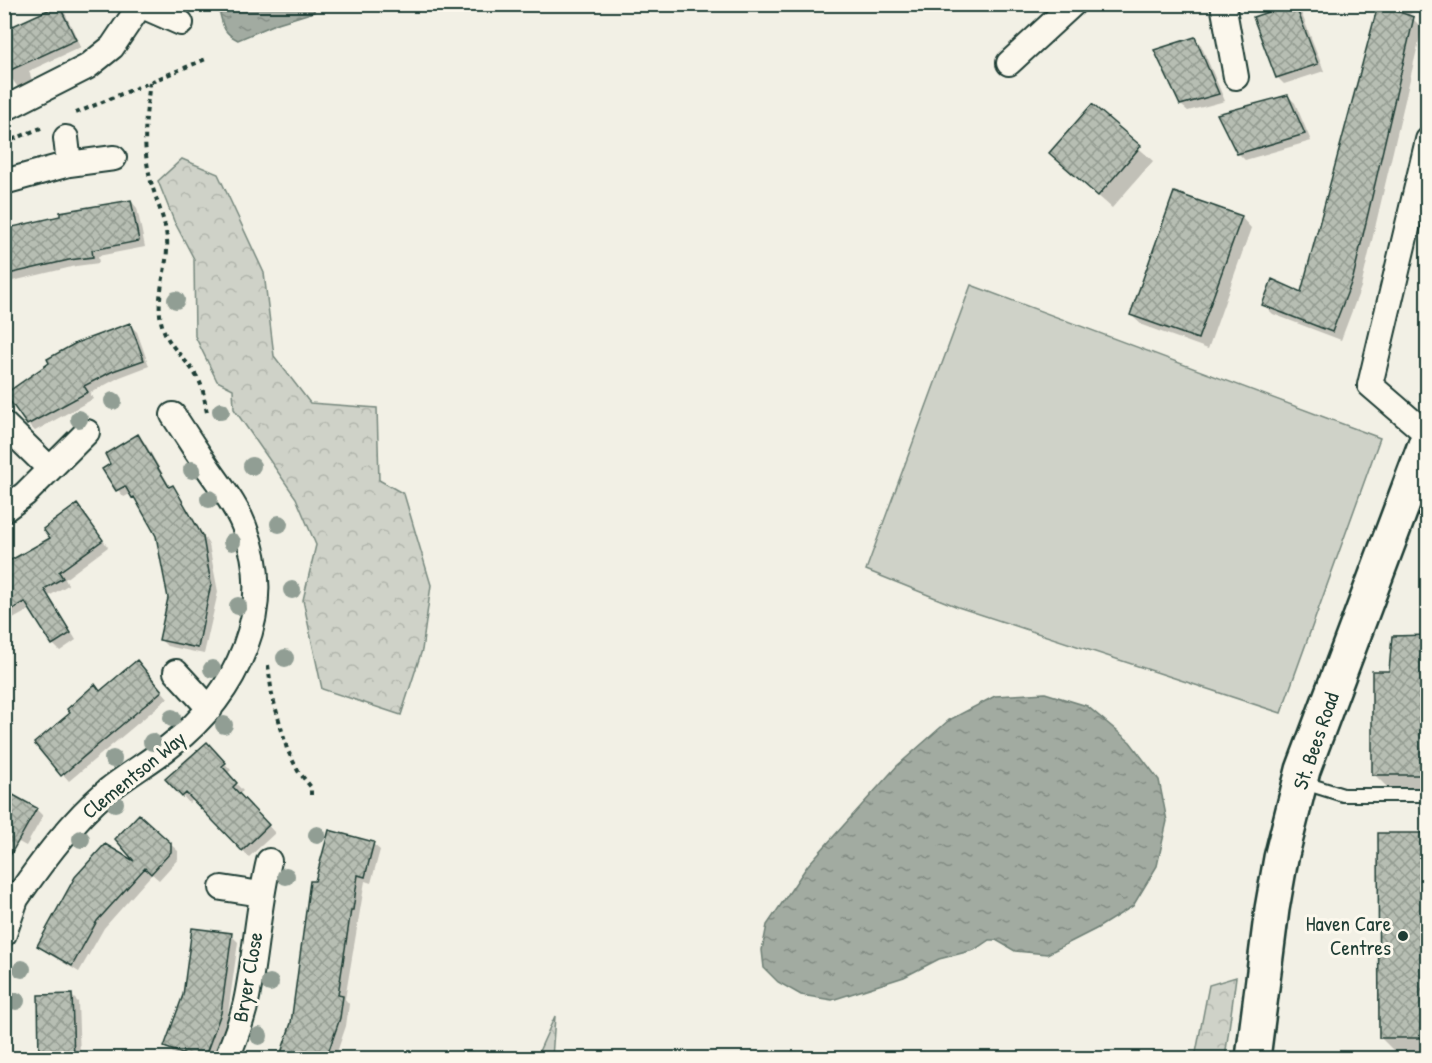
<svg xmlns="http://www.w3.org/2000/svg" width="1432" height="1063" font-family="'Patrick Hand',sans-serif">
  <style>
    .forest { fill: url(#forest-crowns); stroke: #77887e; stroke-width: 1.5 }
    .pitch { fill: #cfd2c8; stroke: #77887e; stroke-width: 1.5 }
    .water { fill: url(#water-ripples); stroke: #6e7f75; stroke-width: 1.5 }
    .shadow { fill: #0003 }
    .building { fill: url(#building-cross-hatch); stroke: #1f3d34; stroke-width: 1.5 }
    .lines { fill: none; stroke-linecap: round; stroke-linejoin: round }
    .service-casing { stroke: #1f3d34; stroke-width: 16 }
    .minor-casing { stroke: #1f3d34; stroke-width: 28 }
    .secondary-casing { stroke: #1f3d34; stroke-width: 38 }
    .path { stroke: #1f3d34; stroke-width: 4; stroke-dasharray: 4.5 4.5; stroke-linecap: butt }
    .service { stroke: #fbf7ec; stroke-width: 12 }
    .minor { stroke: #fbf7ec; stroke-width: 24 }
    .secondary { stroke: #fbf7ec; stroke-width: 33 }
    .tree { fill: #919e94 }
    .poi-dot { fill: #1f3d34; stroke: #fbf7ec; stroke-width: 2 }
    .labels { text-anchor: middle; stroke-width: 6; stroke-linejoin: round; paint-order: stroke }
    .street-label { font-size: 21px; fill: #1f3d34; stroke: #fbf7ec }
    .poi-label { font-size: 21px; fill: #1f3d34; stroke: #fbf7ec; text-anchor: end }
  </style>
  <defs>
    <pattern id="forest-crowns" width="20" height="18" patternUnits="userSpaceOnUse" patternTransform="scale(1.5)"><rect width="20" height="18" fill="#cfd2c8"/><path d="M2 6a3 3 0 1 1 6 0M12 15a3 3 0 1 1 6 0" fill="none" stroke="#b1b5ac"/></pattern>
    <pattern id="water-ripples" width="26" height="14" patternUnits="userSpaceOnUse" patternTransform="scale(1.5)"><rect width="26" height="14" fill="#a2aba1"/><path d="M2 4q2-2 4 0t4 0M15 11q2-2 4 0t4 0" fill="none" stroke="#838c84"/></pattern>
    <pattern id="building-cross-hatch" width="8" height="8" patternUnits="userSpaceOnUse" patternTransform="scale(1.5)"><rect width="8" height="8" fill="#b7beb3"/><path d="M0 0l8 8M0 8l8-8" fill="none" stroke="#949c92"/></pattern>
  </defs>
  <rect width="100%" height="100%" fill="#f2f0e5"/>
  <filter id="ink" filterUnits="userSpaceOnUse"><feTurbulence type="fractalNoise" baseFrequency=".0167" numOctaves="2"/><feDisplacementMap in="SourceGraphic" scale="12" xChannelSelector="R" yChannelSelector="G"/><feConvolveMatrix kernelMatrix="1 2 1 2 8 2 1 2 1" color-interpolation-filters="sRGB"/></filter>
  <g filter="url(#ink)">
    <path class="forest" d="M 182,159 L 218,174 L 264,273 L 274,356 L 310,403 L 377,408 L 379,480 L 404,494 L 431,585 L 422,650 L 401,715 L 322,689 L 303,600 L 316,545 L 296,498 L 234,409 L 233,389 L 217,381 L 195,336 L 194,259 L 174,221 L 158,181 Z
      M 1236,977 L 1225,1058 L 1195,1058 L 1209,985 Z
      M 555,1016 L 552,1058 L 536,1058 Z"/>
    <path class="pitch" d="M 971,285 L 1380,438 L 1281,713 L 958,607 L 866,570 Z"/>
    <path class="water" d="M 217,5 L 314,5 L 314,12 L 278,23 L 238,40 C 219,31 224,21 217,5 Z
      M 1045,693 L 1087,706 L 1130,742 L 1159,780 L 1167,821 L 1157,866 L 1133,906 L 1096,929 L 1047,954 L 1015,951 L 996,940 L 989,940 L 974,950 L 939,959 L 904,977 L 832,1000 L 801,995 L 778,982 L 764,968 L 762,950 L 767,925 L 808,865 L 897,766 L 949,720 L 995,696 Z"/>
    <path class="shadow" d="M 4,4 L 6,4 L 14,27 L 59,6 L 65,13 L 81,47 L 29,71 L 34,87 L 22,93 L 12,79 L 9,81 L 11,84 L 4,87 Z
      M 1296,4 L 1315,4 L 1296,7 L 1301,12 L 1324,71 L 1284,84 L 1278,78 L 1255,18 Z
      M 1379,4 L 1421,4 L 1407,17 L 1413,19 L 1422,28 L 1361,287 L 1341,340 L 1273,314 L 1264,305 L 1302,294 Z
      M 1194,39 L 1201,45 L 1225,101 L 1188,111 L 1181,105 Z
      M 1288,96 L 1295,103 L 1311,141 L 1245,160 L 1238,153 Z
      M 1092,106 L 1153,161 L 1112,208 L 1064,166 Z
      M 131,201 L 137,208 L 145,247 L 98,256 L 99,263 L 76,266 L 4,283 L 4,230 Z
      M 1241,217 L 1251,228 L 1208,349 L 1142,325 L 1131,315 Z
      M 130,325 L 137,332 L 149,366 L 120,377 L 90,393 L 93,399 L 35,431 L 28,424 Z
      M 138,436 L 145,443 L 171,488 L 179,494 L 209,545 L 218,592 L 204,654 L 167,646 L 160,639 L 169,598 L 158,535 L 140,504 L 130,494 L 124,497 L 118,490 L 104,469 L 112,464 Z
      M 83,513 L 108,547 L 65,579 L 68,585 L 49,596 L 76,640 L 60,651 L 53,644 L 31,609 L 4,624 L 4,565 L 52,538 Z
      M 1428,637 L 1428,788 L 1388,788 L 1374,774 L 1390,672 Z
      M 143,669 L 168,698 L 69,781 L 36,744 Z
      M 213,751 L 231,770 L 227,774 L 243,791 L 239,794 L 275,833 L 249,857 L 194,799 L 189,803 L 183,796 Z
      M 36,809 L 43,816 L 26,846 L 4,834 Z
      M 1428,834 L 1428,1051 L 1394,1051 L 1381,1038 Z
      M 170,844 L 178,851 L 178,859 L 159,880 L 152,874 L 104,928 L 79,972 L 46,952 L 39,946 L 139,866 Z
      M 373,844 L 380,850 L 371,883 L 365,881 L 345,999 L 349,1004 L 346,1026 L 335,1058 L 280,1058 L 292,1023 L 316,883 Z
      M 231,935 L 238,942 L 227,1020 L 213,1058 L 187,1058 L 173,1053 L 166,1046 Z
      M 71,995 L 78,1002 L 80,1057 L 87,1055 L 90,1058 L 48,1058 Z"/>
    <path class="building" d="M 1292,4 L 1295,4 L 1318,64 L 1276,78 L 1253,17 Z
      M 59,5 L 76,40 L 4,73 L 4,30 Z
      M 1378,5 L 1414,17 L 1353,278 L 1332,332 L 1262,305 L 1272,279 L 1301,292 Z
      M 1195,37 L 1219,94 L 1180,105 L 1154,50 Z
      M 1288,95 L 1305,134 L 1237,154 L 1217,114 Z
      M 1092,104 L 1141,146 L 1098,196 L 1049,153 Z
      M 1174,192 L 1242,216 L 1198,339 L 1130,315 Z
      M 131,200 L 139,241 L 92,250 L 93,257 L 69,260 L 4,275 L 4,229 L 60,216 L 60,212 Z
      M 130,323 L 144,360 L 113,371 L 84,386 L 88,392 L 27,425 L 5,394 L 49,363 L 47,359 L 76,343 Z
      M 138,434 L 169,487 L 173,485 L 203,537 L 211,584 L 198,648 L 159,640 L 168,598 L 156,536 L 134,497 L 132,498 L 125,486 L 116,491 L 102,469 L 110,464 L 105,454 Z
      M 77,504 L 103,540 L 59,572 L 63,578 L 44,589 L 71,633 L 52,645 L 25,602 L 4,614 L 4,564 L 50,538 L 43,529 Z
      M 1428,635 L 1428,775 L 1372,775 L 1372,671 L 1389,671 L 1392,636 Z
      M 137,660 L 162,691 L 61,776 L 34,743 L 70,713 L 67,709 L 95,684 L 100,691 Z
      M 207,742 L 226,763 L 222,766 L 237,783 L 233,787 L 269,825 L 242,851 L 186,793 L 182,797 L 165,779 Z
      M 4,790 L 37,808 L 4,866 Z
      M 139,814 L 171,843 L 171,852 L 151,874 L 145,868 L 97,921 L 72,966 L 37,946 L 75,877 L 105,844 L 134,861 L 115,839 Z
      M 329,830 L 374,842 L 365,877 L 358,875 L 353,910 L 351,910 L 338,995 L 343,996 L 340,1018 L 326,1059 L 279,1059 L 291,1023 L 310,881 L 315,881 Z
      M 1378,833 L 1428,833 L 1428,1038 L 1379,1038 Z
      M 192,928 L 232,933 L 221,1013 L 204,1059 L 196,1059 L 164,1047 L 183,995 Z
      M 72,994 L 74,1059 L 39,1059 L 38,995 Z"/>
    <g class="lines">
      <defs>
        <path id="service" d="M 1301,782 L 1343,795 L 1428,795"/>
        <path id="minor" d="M 1223,4 L 1236,77
          M 140,5 L 181,23
          M 1009,63 L 1073,4
          M 4,109 L 87,67 L 112,47 L 141,4
          M 66,138 L 69,164
          M 1428,140 L 1370,385 L 1428,435
          M 4,182 L 69,164 L 114,158
          M 4,424 L 50,469
          M 4,510 L 25,494 L 87,432
          M 176,672 L 210,709
          M 222,888 L 261,894
          M 4,892 L 16,899 L 4,934
          M 16,899 C 43,860 71,822 107,791 C 127,775 150,762 170,746 C 237,694 278,609 244,526 C 236,505 221,487 208,468 C 196,451 185,433 173,415
          M 227,1058 C 235,1038 243,1019 247,997 C 256,952 258,906 269,861"/>
        <path id="secondary" d="M 1253,1058 L 1272,909 L 1281,858 L 1303,770 L 1428,437"/>
      </defs>
      <use href="#service" class="service-casing"/>
      <use href="#minor" class="minor-casing"/>
      <use href="#secondary" class="secondary-casing"/>
      <path class="path" d="M 150,82 C 146,113 142,142 149,173 C 153,195 165,216 167,239 C 169,267 154,297 162,325 C 168,347 186,358 197,377 C 205,389 204,403 208,416
        M 76,113 L 208,58
        M 4,143 L 41,128
        M 268,665 L 272,695 L 287,749 L 298,771 L 311,787 L 311,798"/>
      <use href="#service" class="service"/>
      <use href="#minor" class="minor"/>
      <use href="#secondary" class="secondary"/>
    </g>
    <g class="tree">
      <circle cx="176" cy="300" r="9"/>
      <circle cx="113" cy="401" r="9"/>
      <circle cx="221" cy="411" r="9"/>
      <circle cx="79" cy="419" r="9"/>
      <circle cx="252" cy="466" r="9"/>
      <circle cx="192" cy="470" r="9"/>
      <circle cx="209" cy="499" r="9"/>
      <circle cx="279" cy="524" r="9"/>
      <circle cx="232" cy="542" r="9"/>
      <circle cx="292" cy="590" r="9"/>
      <circle cx="238" cy="606" r="9"/>
      <circle cx="285" cy="658" r="9"/>
      <circle cx="212" cy="669" r="9"/>
      <circle cx="172" cy="718" r="9"/>
      <circle cx="224" cy="725" r="9"/>
      <circle cx="152" cy="742" r="9"/>
      <circle cx="113" cy="759" r="9"/>
      <circle cx="115" cy="803" r="9"/>
      <circle cx="317" cy="835" r="9"/>
      <circle cx="81" cy="839" r="9"/>
      <circle cx="286" cy="876" r="9"/>
      <circle cx="22" cy="969" r="9"/>
      <circle cx="270" cy="983" r="9"/>
      <circle cx="16" cy="1001" r="9"/>
      <circle cx="259" cy="1036" r="9"/>
    </g>
  </g>
  <circle class="poi-dot" cx="1403" cy="936" r="6"/>
  <g class="labels">
    <g class="street-label">
      <text transform="translate(1316 741) rotate(-71)" y="7">St. Bees Road</text>
      <text transform="translate(134 775) rotate(-39)" y="7">Clementson Way</text>
      <text transform="translate(248 977) rotate(-80)" y="7">Bryer Close</text>
    </g>
    <g class="poi-label">
      <text x="1391" y="931">Haven Care<tspan x="1391" dy="24">Centres</tspan></text>
    </g>
  </g>
  <rect width="1432" height="1063" fill="none" stroke="#fbf7ec" stroke-width="24"/>
  <rect x="12" y="12" width="1408" height="1039" fill="none" stroke="#1f3d34" stroke-width="2" filter="url(#ink)"/>
</svg>
